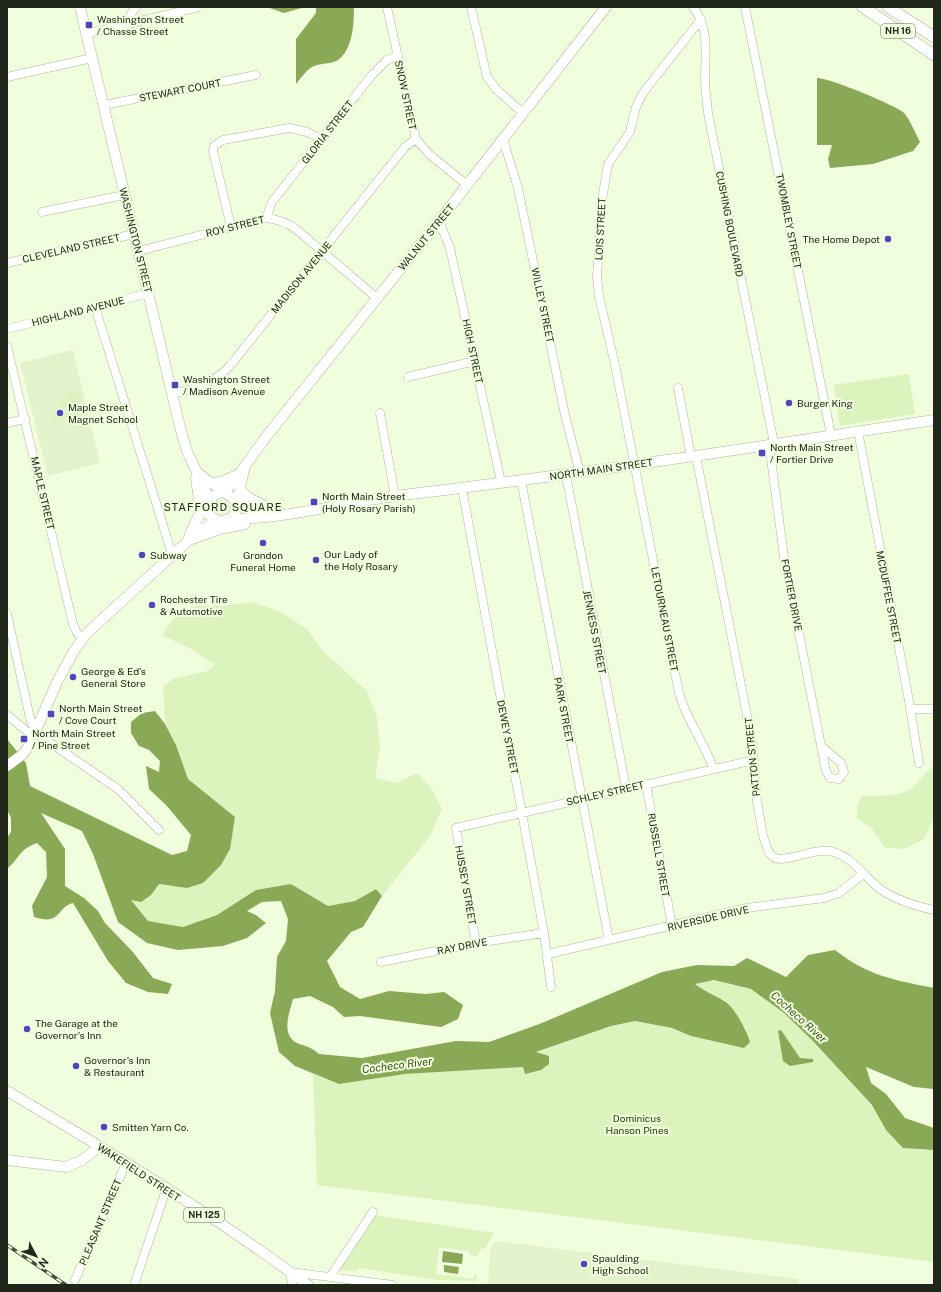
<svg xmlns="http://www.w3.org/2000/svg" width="941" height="1292" font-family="'Public Sans',sans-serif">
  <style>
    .built { fill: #e2f3cc }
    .green { fill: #dcf3bd }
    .water { fill: #8aa957 }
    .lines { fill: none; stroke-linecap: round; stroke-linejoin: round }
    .minor-casing { stroke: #abb899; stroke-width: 9 }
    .major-casing { stroke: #abb899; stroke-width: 11 }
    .highway-casing { stroke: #abb899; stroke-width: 12 }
    .minor { stroke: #fff; stroke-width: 8 }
    .major { stroke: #fff; stroke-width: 10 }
    .highway { stroke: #fff; stroke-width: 11 }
    .rail-casing { stroke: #484f3f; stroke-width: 3.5 }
    .rail { stroke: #f0fede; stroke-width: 2; stroke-dasharray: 6; stroke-linecap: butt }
    .poi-dot { fill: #5245bc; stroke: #f0fede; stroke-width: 1.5 }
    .labels { text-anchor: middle; stroke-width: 4; stroke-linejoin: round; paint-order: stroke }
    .shield { fill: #f0fede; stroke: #606856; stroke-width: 1 }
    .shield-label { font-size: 9px; font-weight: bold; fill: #22271b }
    .poi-label { font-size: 10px; fill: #22271b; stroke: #f0fede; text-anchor: start }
    .street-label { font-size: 10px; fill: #22271b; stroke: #f0fede }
    .park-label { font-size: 10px; fill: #293c00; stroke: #f0fede }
    .neighbourhood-label { font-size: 11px; letter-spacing: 1px; fill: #22271b; stroke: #f0fede }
    .water-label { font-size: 11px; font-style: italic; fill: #3c5016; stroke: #f0fede }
  </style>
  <rect width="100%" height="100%" fill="#f0fede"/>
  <path class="built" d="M 73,350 L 100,463 L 48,476 L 20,363 Z
    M 496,1241 L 799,1279 L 798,1285 L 488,1285 L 490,1249 Z"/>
  <path class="green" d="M 909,374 L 915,414 L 840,426 L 834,385 Z
    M 74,388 L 80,394 L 82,415 L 51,422 L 54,413 Z
    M215 507a7 7 0 1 1 14 0a7 7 0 1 1-14 0Z
    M 252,602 L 281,612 L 307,629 L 323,651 L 367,691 L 377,718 L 380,747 L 375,778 L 396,783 L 417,773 L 430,786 L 442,809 L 430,836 L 382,896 L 376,889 L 355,901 L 328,906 L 291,884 L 234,904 L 217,915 L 183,927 L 148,921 L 131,900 L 151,895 L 159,884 L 170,886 L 230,849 L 234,817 L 188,779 L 176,745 L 165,724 L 163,687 L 173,679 L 207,671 L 215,665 L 193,650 L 162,635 L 177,614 L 195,606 L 222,606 Z
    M 934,765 L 934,818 L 924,839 L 904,849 L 885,848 L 871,827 L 857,818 L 857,806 L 862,796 L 893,795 L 909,791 Z
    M 714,980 L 751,989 L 784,1013 L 812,1040 L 872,1105 L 886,1130 L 920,1150 L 934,1150 L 934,1262 L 317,1185 L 313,1074 L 339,1084 L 405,1074 L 523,1067 L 525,1074 L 535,1053 L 611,1026 L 635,1021 L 672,1028 L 691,1036 L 747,1030 L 726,1001 L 706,993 L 695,983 Z
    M 374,1215 L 494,1233 L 485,1249 L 482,1248 L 477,1256 L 469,1255 L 469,1251 L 439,1247 L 436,1274 L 474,1279 L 474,1275 L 477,1275 L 476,1281 L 438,1280 L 359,1268 L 357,1271 L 340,1270 Z"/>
  <path class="water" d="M 267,7 L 305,7 L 284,13 Z
    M 316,7 L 354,7 C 354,23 353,49 338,60 C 332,64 324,63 317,65 C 308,67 302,77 296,84 L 296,39 L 316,13 Z
    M 817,78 C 830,78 892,104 903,112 C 909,117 916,135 920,142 L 913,151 L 873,164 L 830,168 L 828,159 L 832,145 L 817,145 Z
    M 155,711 L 165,724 L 176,745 L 188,779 L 235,817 L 230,849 L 221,865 L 203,883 L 187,888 L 159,884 L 151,895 L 141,902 L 131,900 L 148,921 L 183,927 L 217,915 L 256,890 L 291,884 L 328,906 L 355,901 L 376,889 L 382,896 L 363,927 L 351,932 L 327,961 L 340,987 L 360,999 L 389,991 L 426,994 L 444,992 L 463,1005 L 458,1019 L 441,1027 L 360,1016 L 344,1017 L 333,1007 L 310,996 L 293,999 C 289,1014 280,1036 299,1044 C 306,1046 313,1048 319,1054 L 362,1058 L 456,1041 L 489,1042 L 542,1023 L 662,972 L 697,965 L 734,966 L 747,958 L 786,977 L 808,955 L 835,950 C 868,976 894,980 934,988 L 934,1089 L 914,1087 L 866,1067 L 871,1083 L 886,1094 L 905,1118 L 934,1128 L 934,1150 L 903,1148 L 886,1130 L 872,1105 L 812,1040 L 784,1013 L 751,989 L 714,980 L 695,984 C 705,992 713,994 724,1001 C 734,1006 747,1031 750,1042 L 744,1048 L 691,1036 L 672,1028 L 635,1021 L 611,1026 L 536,1052 L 549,1056 L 549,1064 L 541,1070 L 525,1074 L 523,1067 L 405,1074 L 339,1084 L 295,1066 L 279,1052 L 270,1013 L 275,991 L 277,957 L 286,941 L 288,919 L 281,901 L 262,902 L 247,911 L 256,915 L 266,923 L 247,938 L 223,946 L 178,950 L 147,943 L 118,922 L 93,854 L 82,831 L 41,813 L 65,849 L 65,886 L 84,898 L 98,911 L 105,923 L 132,951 L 153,978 L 172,984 L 168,994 L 148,992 L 126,983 L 108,961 L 73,903 C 56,907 62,926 34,917 L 32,906 L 47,877 L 46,852 L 37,843 C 19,849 20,858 7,869 L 7,838 L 11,832 L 11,818 L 7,810 L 7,739 L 26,763 L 30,786 L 172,855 L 187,851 L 191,835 L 167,806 L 149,789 L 146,766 L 159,772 L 160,761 L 149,750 L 139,746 L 131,733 L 131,722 L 142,713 Z
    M 781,1030 L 800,1058 L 813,1059 L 813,1062 L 790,1066 L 783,1061 L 778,1031 Z
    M 443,1251 L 463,1254 L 462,1264 L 442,1262 Z
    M 444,1265 L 459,1267 L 458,1274 L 444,1272 Z"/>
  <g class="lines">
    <defs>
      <path id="minor" d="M 387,7 L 416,139 L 429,154 L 467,185
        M 471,7 L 487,77 L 497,90 L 523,113
        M 693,7 C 710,30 705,52 705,78 C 705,90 707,101 708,113 L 774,443
        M 745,7 L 831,435
        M 701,19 L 643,93 L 636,107 L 630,132 L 608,164 L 602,200 L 597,277 L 599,296 L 615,365 L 679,693 C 687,722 704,741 713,768
        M 124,24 L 136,7
        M 86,34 L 199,7
        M 7,77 L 92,58
        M 104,105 L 256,75
        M 503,139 L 518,188 L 565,415 L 580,473
        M 42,212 L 124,195
        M 266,218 L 272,202 L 371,76 L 387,60 L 398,55
        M 439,221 L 450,248 L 501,482
        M 231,227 L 213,151 L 214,146 L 223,140 L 289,128 L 307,132 L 321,139
        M 139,251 L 266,218 C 278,219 288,223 297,230 L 377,298
        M 7,263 L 134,234
        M 95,307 L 172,554
        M 7,329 L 149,293
        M 7,346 L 73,624 L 77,633 L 83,639
        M 408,377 L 475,361
        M 678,388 L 691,457
        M 172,394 C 195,389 213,383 229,367 L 405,147 L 416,139
        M 380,413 L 395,496
        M 7,423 L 25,419
        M 858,431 L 909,701 L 919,763
        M 769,444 L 784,557 L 826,771 L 830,778 L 839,779 L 844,772 L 841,763 L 821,746
        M 696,456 L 746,710 L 752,743 L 757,801 L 763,836 L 769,853 L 775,858 L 781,859 C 797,858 814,849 829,851 C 850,854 865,877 880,889 C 896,900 915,906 934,910
        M 566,475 L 626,788
        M 521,480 L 609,940
        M 462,488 L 544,933 L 551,987
        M 7,614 L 30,718 L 36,733 L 118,789 L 159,830
        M 910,709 L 934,709
        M 7,715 L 34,737
        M 646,784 L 672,926
        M 476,943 L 456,828 L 754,760
        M 548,954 L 747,908 L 824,898 L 839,893 L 863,874
        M 381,962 L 476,943 L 544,933
        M 330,1277 L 373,1212
        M 75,1280 L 126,1163
        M 134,1285 L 166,1190
        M 292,1285 L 290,1272 L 393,1285"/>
      <path id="major" d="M 80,7 L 180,427 L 187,451 L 206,492 L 209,515 L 219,522
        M 199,474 L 245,507 L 261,512 L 268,516
        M 196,478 L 201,514
        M 211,483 L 221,482 L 239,474
        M 240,490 L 249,498 L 281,514
        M 229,519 C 286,519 346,502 403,495 C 580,474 757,447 934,420
        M 192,539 L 220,529 L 245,524
        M 188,540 C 192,529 202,506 211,498 C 221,490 234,488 239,474 L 269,433 L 439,221 L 606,7
        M 7,766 L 22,755 L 29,746 L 57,682 L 74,651 L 87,633 L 200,530 L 211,524 L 229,519 L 234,516 L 244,470
        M 7,1091 C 109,1151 212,1214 308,1285
        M 7,1160 L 66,1167 L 81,1161 L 99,1147"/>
      <path id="highway" d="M 863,7 L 934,55
        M 888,7 L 934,37"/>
    </defs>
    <use href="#minor" class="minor-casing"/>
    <use href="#major" class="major-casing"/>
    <use href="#highway" class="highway-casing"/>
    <use href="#minor" class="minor"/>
    <use href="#major" class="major"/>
    <use href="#highway" class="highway"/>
    <defs>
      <path id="rail" d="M 7,1245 L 66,1285"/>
    </defs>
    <use href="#rail" class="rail-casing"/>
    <use href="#rail" class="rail"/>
  </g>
  <g class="poi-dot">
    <rect x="85" y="21" width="8" height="8" rx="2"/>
    <circle cx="888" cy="239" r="4"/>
    <rect x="171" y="381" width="8" height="8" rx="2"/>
    <circle cx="789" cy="403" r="4"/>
    <circle cx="60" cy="413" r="4"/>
    <rect x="758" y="449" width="8" height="8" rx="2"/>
    <rect x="310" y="498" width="8" height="8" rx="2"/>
    <circle cx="263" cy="543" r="4"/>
    <circle cx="142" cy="555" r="4"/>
    <circle cx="316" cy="560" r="4"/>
    <circle cx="152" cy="605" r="4"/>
    <circle cx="73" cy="677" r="4"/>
    <rect x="47" y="710" width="8" height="8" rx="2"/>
    <rect x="20" y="735" width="8" height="8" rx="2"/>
    <circle cx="27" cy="1029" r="4"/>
    <circle cx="76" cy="1066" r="4"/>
    <circle cx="104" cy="1127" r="4"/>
    <circle cx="584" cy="1264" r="4"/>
  </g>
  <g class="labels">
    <g class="shield">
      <rect x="881" y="24" width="34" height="14" rx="3"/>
      <rect x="184" y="1208" width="40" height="14" rx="3"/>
    </g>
    <g class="shield-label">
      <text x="898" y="34">NH 16</text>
      <text x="204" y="1218">NH 125</text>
    </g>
    <g class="poi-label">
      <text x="97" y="23">Washington Street<tspan x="97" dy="12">/ Chasse Street</tspan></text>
      <text x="880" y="243" text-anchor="end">The Home Depot</text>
      <text x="183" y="383">Washington Street<tspan x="183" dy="12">/ Madison Avenue</tspan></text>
      <text x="797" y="407">Burger King</text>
      <text x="68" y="411">Maple Street<tspan x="68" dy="12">Magnet School</tspan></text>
      <text x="770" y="451">North Main Street<tspan x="770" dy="12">/ Fortier Drive</tspan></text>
      <text x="322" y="500">North Main Street<tspan x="322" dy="12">(Holy Rosary Parish)</tspan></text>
      <text x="324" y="558">Our Lady of<tspan x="324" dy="12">the Holy Rosary</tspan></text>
      <text x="150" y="559">Subway</text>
      <text x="263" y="559" text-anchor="middle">Grondon<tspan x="263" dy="12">Funeral Home</tspan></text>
      <text x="160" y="603">Rochester Tire<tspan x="160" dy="12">&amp; Automotive</tspan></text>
      <text x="81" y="675">George &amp; Ed's<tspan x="81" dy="12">General Store</tspan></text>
      <text x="59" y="712">North Main Street<tspan x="59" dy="12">/ Cove Court</tspan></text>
      <text x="32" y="737">North Main Street<tspan x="32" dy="12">/ Pine Street</tspan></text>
      <text x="35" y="1027">The Garage at the<tspan x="35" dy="12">Governor's Inn</tspan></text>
      <text x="84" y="1064">Governor's Inn<tspan x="84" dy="12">&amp; Restaurant</tspan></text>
      <text x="112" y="1131">Smitten Yarn Co.</text>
      <text x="592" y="1262">Spaulding<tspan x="592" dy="12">High School</tspan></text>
    </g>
    <g class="street-label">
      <text transform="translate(180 90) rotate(-11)" y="4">STEWART COURT</text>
      <text transform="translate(406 95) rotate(78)" y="4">SNOW STREET</text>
      <text transform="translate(327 132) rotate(-52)" y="4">GLORIA STREET</text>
      <text transform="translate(789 221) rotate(79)" y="4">TWOMBLEY STREET</text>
      <text transform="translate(730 224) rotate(79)" y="4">CUSHING BOULEVARD</text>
      <text transform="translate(235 226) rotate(-14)" y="4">ROY STREET</text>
      <text transform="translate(600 229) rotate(-87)" y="4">LOIS STREET</text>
      <text transform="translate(426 237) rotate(-51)" y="4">WALNUT STREET</text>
      <text transform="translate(136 240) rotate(76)" y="4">WASHINGTON STREET</text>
      <text transform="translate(71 248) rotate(-13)" y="4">CLEVELAND STREET</text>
      <text transform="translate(301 277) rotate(-51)" y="4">MADISON AVENUE</text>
      <text transform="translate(543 305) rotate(78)" y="4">WILLEY STREET</text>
      <text transform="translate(78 311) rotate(-14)" y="4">HIGHLAND AVENUE</text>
      <text transform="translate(473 351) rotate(78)" y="4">HIGH STREET</text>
      <text transform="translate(601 469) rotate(-8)" y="4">NORTH MAIN STREET</text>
      <text transform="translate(43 493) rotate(77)" y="4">MAPLE STREET</text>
      <text transform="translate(792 595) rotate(79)" y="4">FORTIER DRIVE</text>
      <text transform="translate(889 597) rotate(79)" y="4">MCDUFFEE STREET</text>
      <text transform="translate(665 619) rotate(79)" y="4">LETOURNEAU STREET</text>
      <text transform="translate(595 632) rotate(79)" y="4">JENNESS STREET</text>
      <text transform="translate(564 710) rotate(79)" y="4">PARK STREET</text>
      <text transform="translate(508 737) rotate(79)" y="4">DEWEY STREET</text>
      <text transform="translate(752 757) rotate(-96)" y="4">PATTON STREET</text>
      <text transform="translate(605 793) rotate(-13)" y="4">SCHLEY STREET</text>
      <text transform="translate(659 855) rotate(80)" y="4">RUSSELL STREET</text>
      <text transform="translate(466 885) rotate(80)" y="4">HUSSEY STREET</text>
      <text transform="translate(708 918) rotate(-13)" y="4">RIVERSIDE DRIVE</text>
      <text transform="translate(462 946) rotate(-11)" y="4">RAY DRIVE</text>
      <text transform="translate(139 1172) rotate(33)" y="4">WAKEFIELD STREET</text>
      <text transform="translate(100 1222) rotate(-67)" y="4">PLEASANT STREET</text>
    </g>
    <g class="park-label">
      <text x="637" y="1122">Dominicus<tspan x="637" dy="12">Hanson Pines</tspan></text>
    </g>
    <g class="neighbourhood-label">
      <text x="223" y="511">STAFFORD SQUARE</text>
    </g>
    <g class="water-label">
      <text transform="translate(799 1017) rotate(42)" y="4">Cocheco River</text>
      <text transform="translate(397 1065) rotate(-7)" y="4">Cocheco River</text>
    </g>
  </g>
  <rect width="941" height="1292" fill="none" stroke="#22271b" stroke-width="16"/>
  <g transform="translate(36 1256) rotate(131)" stroke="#f0fede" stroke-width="3" paint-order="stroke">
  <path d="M0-3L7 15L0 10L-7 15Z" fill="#22271b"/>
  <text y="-6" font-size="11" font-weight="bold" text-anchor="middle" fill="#22271b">N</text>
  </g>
</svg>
